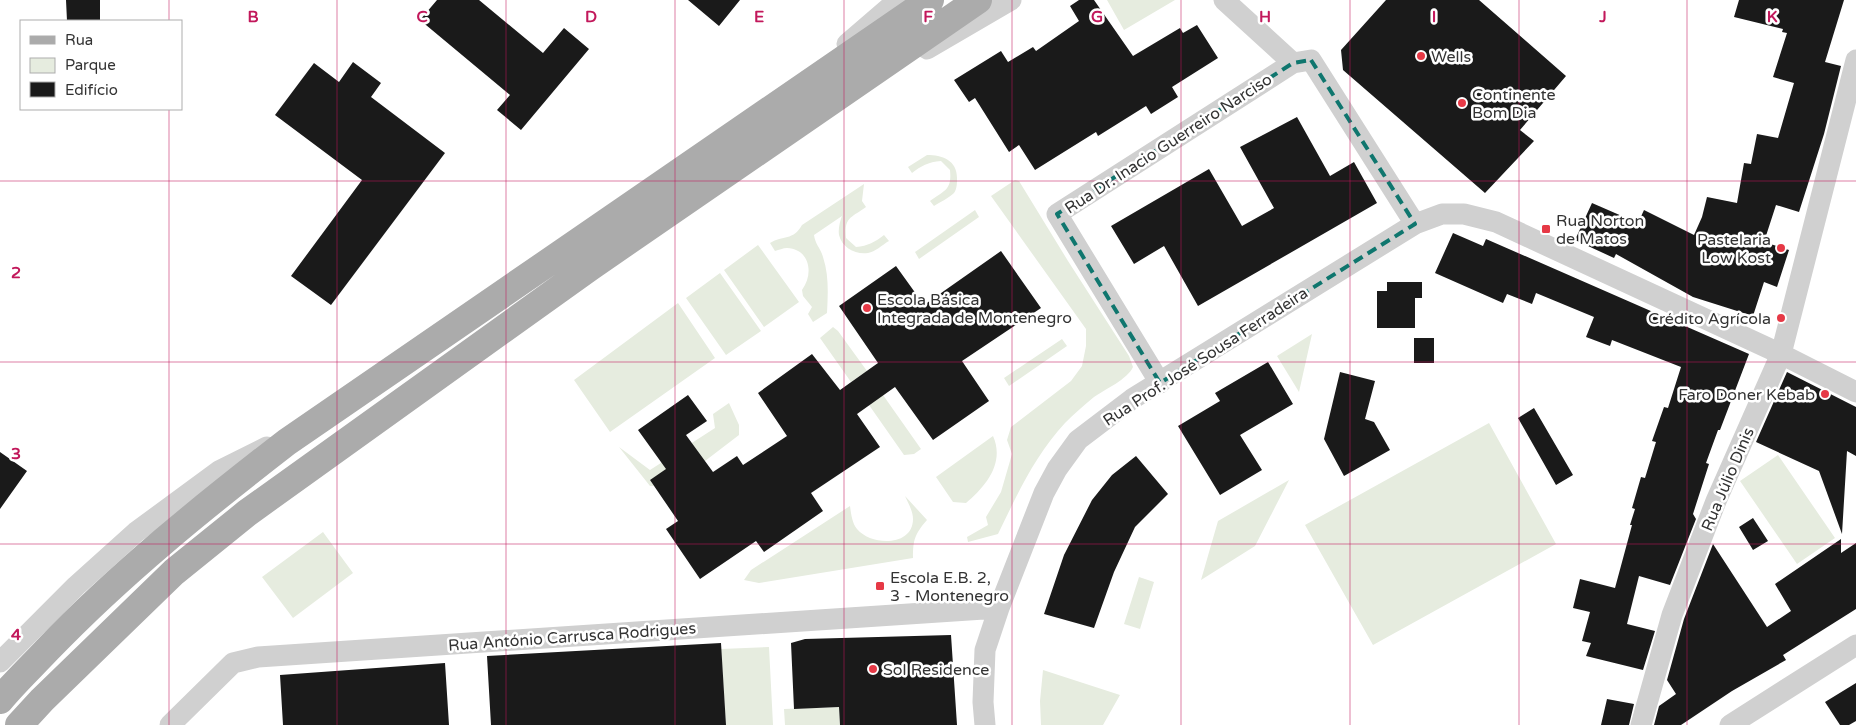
<svg xmlns="http://www.w3.org/2000/svg" width="1856" height="725" font-family="'Varela Round',sans-serif">
  <style>
    .green { fill: #e6ecdf }
    .building { fill: #1a1a1a }
    .lines { fill: none; stroke-linecap: round; stroke-linejoin: round }
    .street { stroke: #d0d0d0; stroke-width: 21 }
    .primary { stroke: #ababab; stroke-width: 28 }
    .marked { fill: none; stroke: #0f766e; stroke-width: 4; stroke-dasharray: 10 6; stroke-linejoin: round }
    .grid { fill: none; stroke: #c2185b; stroke-width: 1; stroke-opacity: 0.55 }
    .poi-dot { fill: #e63946; stroke: #fff; stroke-width: 2 }
    .labels { text-anchor: middle; stroke-width: 5; stroke-linejoin: round; paint-order: stroke }
    .poi-label { font-size: 16px; fill: #333; stroke: #fff; text-anchor: start }
    .street-label { font-size: 16px; fill: #333; stroke: #fff }
    .grid-label { font-size: 16px; text-anchor: middle; font-weight: bold; fill: #c2185b; stroke: #fff; stroke-width: 5; stroke-linejoin: round; paint-order: stroke }
  </style>
  <rect width="100%" height="100%" fill="#fff"/>
  <path class="green" d="M 1107,0 L 1175,0 L 1124,30 Z
    M 927,155 C 942,155 957,160 957,178 C 957,183 957,189 954,193 C 949,198 940,202 934,206 L 930,201 C 945,190 952,190 950,170 L 941,161 C 928,162 921,166 912,173 L 908,167 Z
    M 1015,180 L 1019,181 L 1068,261 L 1129,356 L 1133,367 C 1128,379 1104,390 1094,397 C 1084,405 1074,414 1065,423 C 1035,455 1017,495 998,534 L 968,542 L 967,537 L 988,525 L 986,517 L 1001,492 L 1012,454 L 1007,440 L 1011,427 L 1071,381 L 1082,366 L 1086,346 L 1086,329 L 991,196 Z
    M 864,184 L 862,201 L 866,207 C 851,218 844,217 846,238 L 856,247 C 868,246 875,242 884,235 L 889,241 C 882,245 875,252 868,253 C 856,255 842,248 839,235 C 838,229 840,221 842,216 L 814,235 C 815,244 821,249 823,257 C 829,275 828,294 827,313 L 813,322 L 808,314 L 812,307 L 803,296 L 802,290 C 814,274 810,249 787,248 C 783,248 779,250 775,251 L 770,243 C 783,235 793,241 802,225 Z
    M 975,210 L 979,217 L 919,259 L 915,252 Z
    M 758,245 L 799,302 L 764,327 L 724,270 Z
    M 720,273 L 761,331 L 726,355 L 686,298 Z
    M 678,303 L 715,358 L 610,432 L 574,380 Z
    M 833,327 L 838,331 L 867,371 L 851,382 L 820,338 Z
    M 1312,334 L 1299,392 L 1277,356 Z
    M 1062,339 L 1067,346 L 1009,386 L 1004,378 Z
    M 883,395 L 921,449 L 914,454 L 904,455 L 869,405 Z
    M 729,403 L 739,425 L 739,435 L 705,461 L 650,480 L 654,486 L 650,486 L 619,447 L 650,470 L 715,428 L 713,414 Z
    M 1489,423 L 1556,544 L 1373,645 L 1305,525 Z
    M 993,436 C 1005,463 986,486 966,503 L 953,502 L 936,477 Z
    M 1778,455 L 1835,538 L 1797,564 L 1740,481 Z
    M 1289,480 L 1255,546 L 1201,580 L 1218,521 Z
    M 905,496 L 927,520 C 915,534 913,539 913,558 L 759,583 L 744,580 L 751,570 L 850,506 C 851,513 852,523 857,529 C 871,546 913,547 913,519 C 913,511 908,503 905,496 Z
    M 323,532 L 353,573 L 293,618 L 262,577 Z
    M 1139,577 L 1154,582 L 1140,629 L 1124,624 Z
    M 769,647 L 773,725 L 726,725 L 721,649 Z
    M 1043,670 L 1120,695 L 1103,725 L 1041,725 L 1040,701 Z
    M 839,707 L 840,725 L 785,725 L 784,709 Z"/>
  <path class="building" d="M 66,0 L 100,0 L 100,21 L 67,21 Z
    M 437,0 L 479,0 L 543,53 L 564,28 L 589,49 L 521,130 L 497,110 L 510,95 L 420,20 Z
    M 688,0 L 740,0 L 719,26 Z
    M 1079,0 L 1094,0 L 1133,56 L 1180,28 L 1183,33 L 1197,25 L 1218,58 L 1172,87 L 1178,97 L 1151,114 L 1146,106 L 1098,136 L 1096,132 L 1035,170 L 1019,145 L 1009,152 L 975,98 L 969,102 L 954,80 L 1001,51 L 1008,62 L 1033,47 L 1036,51 L 1079,21 L 1070,6 Z
    M 1386,0 L 1479,0 L 1566,76 L 1520,130 L 1534,141 L 1485,193 L 1343,70 L 1341,50 Z
    M 1739,0 L 1844,0 L 1825,62 L 1841,66 L 1824,134 L 1799,212 L 1776,205 L 1764,242 L 1789,250 L 1777,287 L 1764,282 L 1753,316 L 1693,297 L 1616,254 L 1614,258 L 1575,240 L 1592,203 L 1638,223 L 1644,210 L 1694,235 L 1702,217 L 1707,197 L 1737,203 L 1744,163 L 1751,164 L 1757,134 L 1778,138 L 1794,83 L 1773,77 L 1787,33 L 1782,32 L 1783,29 L 1734,17 Z
    M 353,62 L 381,83 L 371,97 L 445,153 L 331,305 L 291,276 L 362,180 L 275,115 L 314,63 L 339,82 Z
    M 1297,117 L 1330,176 L 1354,162 L 1377,203 L 1198,306 L 1164,246 L 1134,264 L 1111,226 L 1209,169 L 1242,226 L 1274,208 L 1240,147 Z
    M 1453,233 L 1483,246 L 1486,239 L 1749,354 L 1720,430 L 1718,430 L 1706,463 L 1709,464 L 1693,514 L 1696,519 L 1670,585 L 1639,576 L 1627,624 L 1655,631 L 1643,670 L 1586,656 L 1591,643 L 1582,641 L 1590,612 L 1573,608 L 1580,579 L 1615,588 L 1632,525 L 1630,525 L 1635,509 L 1632,508 L 1641,477 L 1645,478 L 1656,442 L 1652,441 L 1664,407 L 1668,408 L 1681,367 L 1612,340 L 1610,346 L 1586,337 L 1594,317 L 1536,293 L 1532,304 L 1507,294 L 1503,303 L 1435,273 Z
    M 1001,251 L 1041,308 L 962,361 L 989,401 L 933,440 L 895,387 L 857,414 L 880,447 L 811,493 L 823,511 L 764,552 L 756,541 L 700,579 L 666,529 L 678,521 L 650,480 L 666,469 L 638,430 L 688,395 L 707,421 L 686,435 L 713,472 L 737,456 L 743,465 L 787,436 L 758,393 L 812,354 L 840,390 L 878,363 L 839,306 L 896,266 L 924,305 Z
    M 1387,282 L 1422,282 L 1422,298 L 1415,298 L 1415,328 L 1377,328 L 1377,291 L 1387,291 Z
    M 1414,338 L 1434,338 L 1434,363 L 1414,363 Z
    M 1268,362 L 1293,404 L 1240,435 L 1262,470 L 1220,495 L 1178,426 L 1220,401 L 1215,393 Z
    M 1340,372 L 1375,381 L 1365,419 L 1374,422 L 1390,450 L 1344,476 L 1324,439 Z
    M 1787,372 L 1856,407 L 1856,456 L 1847,451 L 1842,534 L 1819,471 L 1756,442 Z
    M 1534,408 L 1573,475 L 1556,485 L 1518,418 Z
    M 0,452 L 27,471 L 0,509 Z
    M 1136,456 L 1168,494 L 1135,527 L 1114,572 L 1094,628 L 1044,614 L 1064,555 L 1092,500 L 1112,475 Z
    M 1753,518 L 1768,541 L 1753,550 L 1739,527 Z
    M 1841,539 L 1841,553 L 1856,543 L 1856,609 L 1783,655 L 1786,660 L 1732,691 L 1681,725 L 1654,725 L 1659,706 L 1676,694 L 1667,680 L 1684,619 L 1713,544 L 1767,627 L 1791,611 L 1775,584 Z
    M 951,635 L 957,725 L 840,725 L 839,707 L 794,709 L 791,643 L 805,639 Z
    M 721,643 L 726,725 L 491,725 L 487,656 Z
    M 445,663 L 449,725 L 283,725 L 280,675 Z
    M 1856,683 L 1856,721 L 1849,725 L 1840,725 L 1825,702 Z
    M 1607,699 L 1634,704 L 1629,725 L 1601,725 Z"/>
  <g class="lines">
    <path class="street" d="M 1224,0 L 1293,63 L 1311,60 L 1415,224
      M 847,44 L 898,0
      M 927,49 L 1011,0
      M 1160,383 L 1057,214 L 1293,63
      M 0,662 L 76,586 L 136,532 L 219,471 L 267,447
      M 170,725 L 233,663 L 258,657 L 999,608
      M 985,725 L 983,702 L 985,650 L 999,608 L 1044,493 L 1057,469 L 1078,440 L 1132,399 L 1415,224 L 1442,214 L 1464,214 L 1496,222 L 1781,354 L 1856,392
      M 1641,725 L 1672,615 L 1716,501 L 1781,354 L 1856,60
      M 1730,725 L 1856,645"/>
    <path class="primary" d="M 0,700 C 15,682 32,666 47,650 C 121,573 203,507 287,442 L 930,0
      M 19,725 L 42,700 L 174,572 L 247,513 L 590,267 L 978,0"/>
  </g>
  <path class="marked" d="M 1311,60 L 1415,224 L 1160,383 L 1057,214 L 1293,63 Z"/>
  <path class="grid" d="M 169,0 L 169,21M 337,0 L 337,725M 506,0 L 506,725M 675,0 L 675,725M 844,0 L 844,725M 1012,0 L 1012,725M 1181,0 L 1181,725M 1350,0 L 1350,725M 1519,0 L 1519,725M 1687,0 L 1687,725M 169,109 L 169,725M 0,181 L 1856,181M 0,362 L 1856,362M 0,544 L 1856,544"/>
  <g class="poi-dot">
    <circle cx="1421" cy="56" r="5"/>
    <circle cx="1462" cy="103" r="5"/>
    <rect x="1541" y="224" width="10" height="10" rx="2.5"/>
    <circle cx="1781" cy="248" r="5"/>
    <circle cx="867" cy="308" r="5"/>
    <circle cx="1781" cy="318" r="5"/>
    <circle cx="1825" cy="394" r="5"/>
    <rect x="875" y="581" width="10" height="10" rx="2.5"/>
    <circle cx="873" cy="669" r="5"/>
  </g>
  <g class="labels">
    <g class="poi-label">
      <text x="1431" y="62">Wells</text>
      <text x="1472" y="100">Continente<tspan x="1472" dy="18">Bom Dia</tspan></text>
      <text x="1556" y="226">Rua Norton<tspan x="1556" dy="18">de Matos</tspan></text>
      <text x="1771" y="245" text-anchor="end">Pastelaria<tspan x="1771" dy="18">Low Kost</tspan></text>
      <text x="877" y="305">Escola Básica<tspan x="877" dy="18">Integrada de Montenegro</tspan></text>
      <text x="1771" y="324" text-anchor="end">Crédito Agrícola</text>
      <text x="1815" y="400" text-anchor="end">Faro Doner Kebab</text>
      <text x="890" y="583">Escola E.B. 2,<tspan x="890" dy="18">3 - Montenegro</tspan></text>
      <text x="883" y="675">Sol Residence</text>
    </g>
    <g class="street-label">
      <text transform="translate(1168 143) rotate(-33)" y="6">Rua Dr. Inacio Guerreiro Narciso</text>
      <text transform="translate(1205 356) rotate(-33)" y="6">Rua Prof. José Sousa Ferradeira</text>
      <text transform="translate(1727 479) rotate(-67)" y="6">Rua Júlio Dinis</text>
      <text transform="translate(572 636) rotate(-4)" y="6">Rua António Carrusca Rodrigues</text>
    </g>
  </g>
  <g class="grid-label">
    <text x="253" y="22">B</text>
    <text x="422" y="22">C</text>
    <text x="591" y="22">D</text>
    <text x="759" y="22">E</text>
    <text x="928" y="22">F</text>
    <text x="1097" y="22">G</text>
    <text x="1265" y="22">H</text>
    <text x="1434" y="22">I</text>
    <text x="1603" y="22">J</text>
    <text x="1772" y="22">K</text>
    <text x="16" y="278">2</text>
    <text x="16" y="459">3</text>
    <text x="16" y="640">4</text>
  </g>
  <rect x="20" y="20" width="162" height="90" fill="#ffffff" stroke="#adadad"/>
  <rect x="30" y="36" width="25" height="8" fill="#ababab" stroke="#adadad"/>
  <text x="65" y="45" font-size="15" fill="#333333">Rua</text>
  <rect x="30" y="58" width="25" height="15" fill="#e6ecdf" stroke="#adadad"/>
  <text x="65" y="70" font-size="15" fill="#333333">Parque</text>
  <rect x="30" y="82" width="25" height="15" fill="#1a1a1a" stroke="#adadad"/>
  <text x="65" y="95" font-size="15" fill="#333333">Edifício</text>
</svg>
